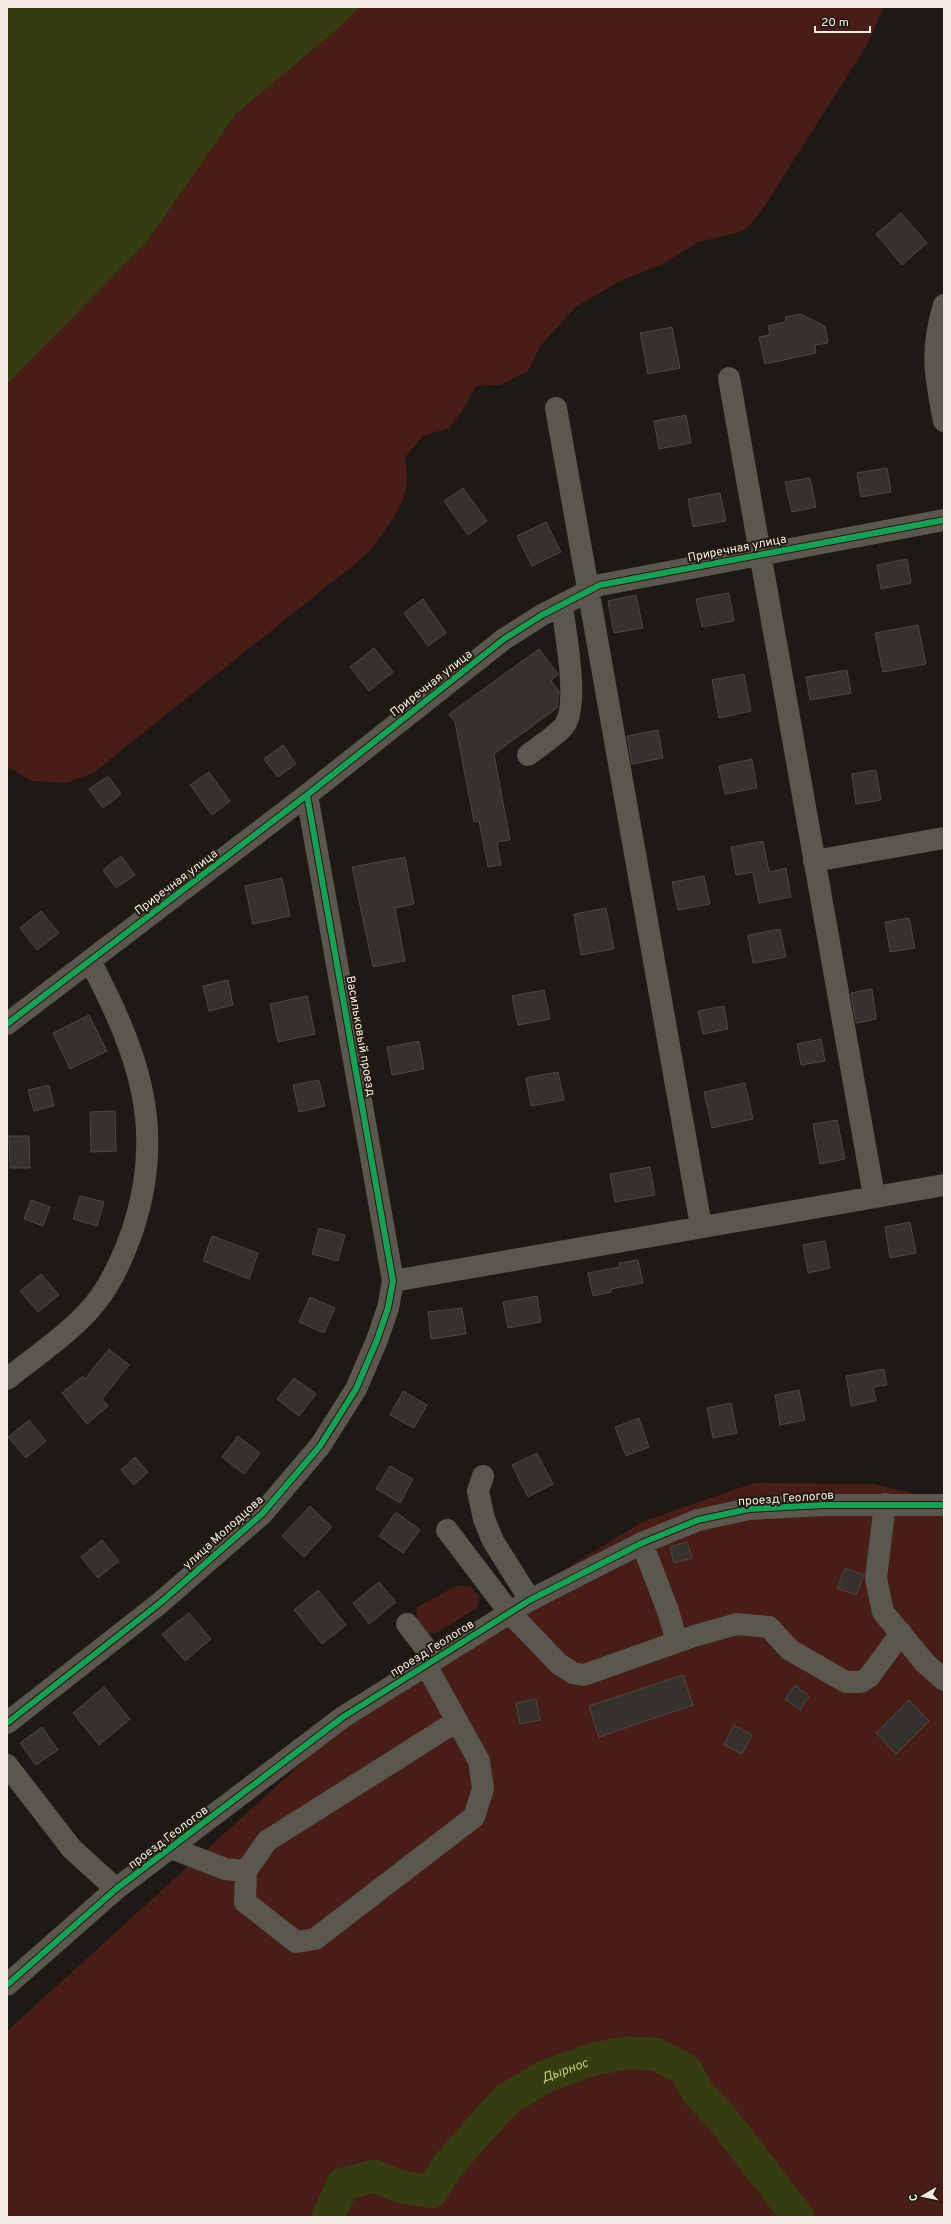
<svg xmlns="http://www.w3.org/2000/svg" width="951" height="2224" font-family="Overpass,sans-serif">
  <style>
    .green { fill: #481c17 }
    .water { fill: #363c0f }
    .lines { fill: none; stroke-linecap: round; stroke-linejoin: round }
    .river { stroke: #363c0f; stroke-width: 33 }
    .building { fill: #37312d; stroke: #4c4743 }
    .minor { stroke: #5a574f; stroke-width: 22 }
    .cycleway-casing { stroke: #231a0f; stroke-width: 8 }
    .cycleway { stroke: #1a9f57; stroke-width: 6 }
    .labels { text-anchor: middle; stroke-width: 4; stroke-linejoin: round; paint-order: stroke }
    .street-label { font-size: 12px; fill: #f4ede6; stroke: #231a0f }
    .water-label { font-size: 13px; font-style: italic; fill: #bfce74; stroke: #231a0f }
  </style>
  <rect width="100%" height="100%" fill="#1e1914"/>
  <path class="green" d="M 360,7 L 884,7 L 867,45 L 764,207 L 748,227 L 737,233 L 699,242 L 661,265 L 620,281 L 576,307 L 541,345 L 528,371 L 500,385 L 476,386 L 463,410 L 449,428 L 423,436 L 405,457 C 406,467 409,480 406,489 C 400,514 381,536 366,555 L 93,773 L 66,783 L 31,781 L 7,766 L 7,384 L 147,242 L 236,114 L 334,32 Z
    M 754,1483 L 874,1484 L 923,1496 L 944,1497 L 944,2217 L 7,2217 L 7,2031 L 414,1661 L 644,1521 Z
    M 456,1586 L 470,1586 L 480,1597 L 477,1608 L 440,1631 L 426,1636 L 416,1622 L 417,1607 Z"/>
  <path class="water" d="M 7,7 L 360,7 L 334,32 L 236,114 L 147,242 L 7,384 Z"/>
  <g class="lines">
    <path class="river" id="s1" d="M 328,2217 L 343,2184 L 374,2176 L 399,2186 L 431,2192 L 449,2164 L 506,2100 L 546,2076 L 594,2059 L 627,2053 L 656,2054 L 686,2070 L 698,2093 L 722,2118 L 798,2217"/>
  </g>
  <path class="building" d="M 901,213 L 927,243 L 902,265 L 876,234 Z
    M 800,314 L 825,326 L 828,343 L 815,345 L 816,353 L 765,364 L 759,337 L 770,335 L 768,326 L 786,322 L 785,317 Z
    M 672,327 L 680,368 L 648,374 L 640,333 Z
    M 686,415 L 691,443 L 659,449 L 654,421 Z
    M 887,468 L 891,492 L 861,497 L 857,473 Z
    M 810,478 L 816,507 L 792,512 L 785,482 Z
    M 463,488 L 487,521 L 468,535 L 444,501 Z
    M 720,493 L 726,521 L 693,527 L 688,499 Z
    M 546,522 L 561,552 L 532,566 L 517,536 Z
    M 907,559 L 911,583 L 881,589 L 877,565 Z
    M 729,593 L 734,621 L 702,627 L 696,599 Z
    M 636,595 L 643,628 L 614,633 L 608,601 Z
    M 423,599 L 446,633 L 428,646 L 404,613 Z
    M 918,625 L 926,664 L 883,672 L 875,633 Z
    M 374,648 L 393,672 L 369,691 L 350,667 Z
    M 539,649 L 558,674 L 551,681 L 559,691 L 557,708 L 494,754 L 510,840 L 497,842 L 501,865 L 488,867 L 479,821 L 474,822 L 455,722 L 449,714 Z
    M 847,670 L 851,693 L 810,700 L 806,677 Z
    M 744,674 L 751,711 L 719,718 L 712,680 Z
    M 658,730 L 663,758 L 632,764 L 627,736 Z
    M 283,745 L 296,764 L 278,777 L 264,759 Z
    M 752,759 L 757,788 L 725,794 L 719,766 Z
    M 876,770 L 881,800 L 856,804 L 852,774 Z
    M 209,772 L 230,801 L 212,815 L 190,785 Z
    M 108,776 L 121,794 L 103,808 L 89,789 Z
    M 763,841 L 769,872 L 786,868 L 791,897 L 759,903 L 753,872 L 736,875 L 731,847 Z
    M 121,856 L 135,875 L 116,888 L 103,870 Z
    M 405,857 L 414,904 L 395,908 L 405,961 L 373,967 L 352,867 Z
    M 704,876 L 710,904 L 678,910 L 672,882 Z
    M 282,878 L 290,916 L 253,924 L 245,886 Z
    M 606,908 L 614,949 L 581,955 L 574,914 Z
    M 41,911 L 59,933 L 37,950 L 20,928 Z
    M 909,918 L 915,948 L 890,952 L 885,922 Z
    M 780,929 L 786,957 L 753,963 L 748,935 Z
    M 228,980 L 233,1005 L 209,1011 L 203,986 Z
    M 872,989 L 876,1019 L 856,1023 L 851,993 Z
    M 544,990 L 550,1019 L 518,1025 L 512,996 Z
    M 307,996 L 315,1034 L 278,1042 L 270,1004 Z
    M 724,1006 L 728,1029 L 703,1034 L 698,1011 Z
    M 89,1015 L 107,1051 L 70,1069 L 53,1033 Z
    M 821,1039 L 825,1061 L 801,1065 L 797,1044 Z
    M 419,1041 L 424,1069 L 392,1075 L 387,1047 Z
    M 558,1072 L 564,1100 L 531,1106 L 526,1078 Z
    M 319,1080 L 325,1106 L 299,1112 L 293,1085 Z
    M 745,1083 L 753,1119 L 712,1128 L 704,1092 Z
    M 49,1085 L 54,1106 L 34,1111 L 28,1090 Z
    M 115,1111 L 116,1151 L 91,1152 L 90,1112 Z
    M 837,1120 L 845,1159 L 820,1164 L 813,1124 Z
    M 9,1136 L 29,1136 L 30,1168 L 10,1168 Z
    M 650,1167 L 655,1195 L 615,1202 L 610,1174 Z
    M 80,1196 L 104,1202 L 97,1226 L 73,1219 Z
    M 31,1200 L 50,1207 L 43,1226 L 24,1219 Z
    M 910,1222 L 916,1253 L 890,1258 L 885,1227 Z
    M 319,1228 L 345,1235 L 338,1261 L 312,1254 Z
    M 212,1236 L 258,1253 L 249,1279 L 203,1261 Z
    M 825,1241 L 830,1268 L 808,1273 L 803,1245 Z
    M 638,1260 L 643,1283 L 611,1289 L 611,1292 L 593,1296 L 588,1273 L 620,1267 L 619,1263 Z
    M 41,1274 L 59,1295 L 38,1312 L 20,1291 Z
    M 537,1296 L 541,1322 L 508,1328 L 503,1302 Z
    M 310,1297 L 335,1308 L 324,1333 L 299,1322 Z
    M 462,1308 L 466,1334 L 431,1339 L 428,1312 Z
    M 109,1349 L 129,1365 L 102,1399 L 108,1406 L 87,1424 L 62,1393 L 83,1376 L 85,1379 Z
    M 884,1369 L 887,1385 L 873,1387 L 876,1401 L 851,1406 L 846,1376 Z
    M 294,1378 L 316,1394 L 299,1416 L 277,1399 Z
    M 799,1390 L 805,1420 L 780,1425 L 775,1395 Z
    M 403,1391 L 427,1405 L 414,1428 L 390,1415 Z
    M 731,1403 L 737,1433 L 713,1438 L 707,1408 Z
    M 639,1418 L 649,1447 L 626,1456 L 615,1427 Z
    M 29,1420 L 46,1441 L 26,1458 L 8,1437 Z
    M 238,1436 L 260,1453 L 244,1474 L 222,1457 Z
    M 537,1453 L 553,1484 L 528,1497 L 512,1465 Z
    M 135,1457 L 148,1472 L 134,1485 L 121,1470 Z
    M 390,1466 L 413,1479 L 400,1503 L 376,1489 Z
    M 310,1506 L 332,1527 L 304,1557 L 282,1536 Z
    M 396,1512 L 420,1530 L 403,1553 L 379,1536 Z
    M 102,1540 L 119,1561 L 98,1578 L 81,1557 Z
    M 687,1542 L 692,1558 L 674,1563 L 670,1547 Z
    M 845,1568 L 864,1575 L 856,1595 L 837,1588 Z
    M 379,1582 L 396,1602 L 369,1624 L 353,1603 Z
    M 318,1590 L 346,1625 L 322,1644 L 294,1610 Z
    M 189,1613 L 211,1639 L 185,1661 L 162,1634 Z
    M 683,1675 L 693,1705 L 599,1737 L 589,1706 Z
    M 795,1685 L 809,1696 L 800,1710 L 785,1699 Z
    M 104,1687 L 130,1719 L 99,1745 L 73,1713 Z
    M 536,1699 L 540,1720 L 520,1724 L 516,1703 Z
    M 909,1700 L 929,1721 L 896,1754 L 876,1733 Z
    M 734,1725 L 752,1735 L 742,1754 L 724,1745 Z
    M 42,1727 L 58,1750 L 36,1765 L 20,1743 Z"/>
  <g class="lines">
    <path class="minor" d="M 944,305 C 930,351 935,375 944,421
      M 729,378 L 874,1196
      M 556,408 L 701,1226
      M 528,755 C 538,747 557,735 564,726 C 580,705 565,632 562,605
      M 814,861 L 944,838
      M 7,1024 L 307,795 L 504,639 L 542,615 L 600,585 L 944,520
      M 393,1281 L 944,1185
      M 7,1379 C 37,1355 78,1328 100,1297 C 114,1278 124,1254 132,1232 C 167,1129 138,1052 90,961
      M 483,1476 L 478,1491 L 484,1519 L 493,1541 L 530,1600
      M 885,1504 L 876,1578 L 883,1612 L 925,1663 L 944,1680
      M 447,1530 L 510,1613 L 559,1664 L 573,1673 L 584,1675 L 694,1636 L 737,1624 L 769,1627 L 790,1650 L 846,1682 L 861,1682 L 869,1677 L 901,1633
      M 642,1543 L 668,1611 L 677,1642
      M 407,1624 L 434,1659
      M 426,1665 L 479,1761 L 483,1789 L 474,1817 L 315,1939 L 296,1942 L 245,1902 L 246,1871 L 267,1841 L 457,1721
      M 7,1723 L 160,1603 L 262,1514 L 320,1446 L 356,1389 L 377,1340 L 388,1308 L 393,1281 L 307,795
      M 7,1765 L 72,1849 L 116,1889
      M 171,1848 L 225,1869 L 246,1871
      M 7,1985 L 116,1889 L 343,1717 L 530,1600 L 642,1543 L 698,1520 L 749,1509 L 824,1505 L 944,1505"/>
    <defs>
      <path id="cycleway" d="M 7,1024 L 307,795 L 504,639 L 542,615 L 600,585 L 944,520
        M 7,1723 L 160,1603 L 262,1514 L 320,1446 L 356,1389 L 377,1340 L 388,1308 L 393,1281 L 307,795
        M 7,1985 L 116,1889 L 343,1717 L 530,1600 L 642,1543 L 698,1520 L 749,1509 L 824,1505 L 944,1505"/>
    </defs>
    <use href="#cycleway" class="cycleway-casing"/>
    <use href="#cycleway" class="cycleway"/>
  </g>
  <g class="labels">
    <g class="street-label">
      <text transform="translate(737 548) rotate(-11)" y="4">Приречная улица</text>
      <text transform="translate(431 683) rotate(-38)" y="4">Приречная улица</text>
      <text transform="translate(176 882) rotate(-37)" y="4">Приречная улица</text>
      <text transform="translate(361 1036) rotate(80)" y="4">Васильковый проезд</text>
      <text transform="translate(786 1498) rotate(-4)" y="4">проезд Геологов</text>
      <text transform="translate(223 1532) rotate(-42)" y="4">улица Молодцова</text>
      <text transform="translate(432 1648) rotate(-32)" y="4">проезд Геологов</text>
      <text transform="translate(168 1837) rotate(-37)" y="4">проезд Геологов</text>
    </g>
    <g class="water-label">
      <text dy="5" stroke="none"><textPath href="#s1" startOffset="313">Дырнос</textPath></text>
    </g>
  </g>
  <rect width="951" height="2224" fill="none" stroke="#f4ede6" stroke-width="16"/>
  <g transform="translate(923 2196) rotate(261)" stroke="#231a0f" stroke-width="3" paint-order="stroke">
  <path d="M0-3L7 15L0 10L-7 15Z" fill="#f4ede6"/>
  <text y="-6" font-size="11" font-weight="bold" text-anchor="middle" fill="#f4ede6">С</text>
  </g>
  <path d="M815 26v6h55v-6" fill="none" stroke="#f4ede6" stroke-width="2"/>
  <text x="821" y="26" font-size="12" fill="#f4ede6" stroke="#231a0f" stroke-width="3" paint-order="stroke">20 m</text>
</svg>
